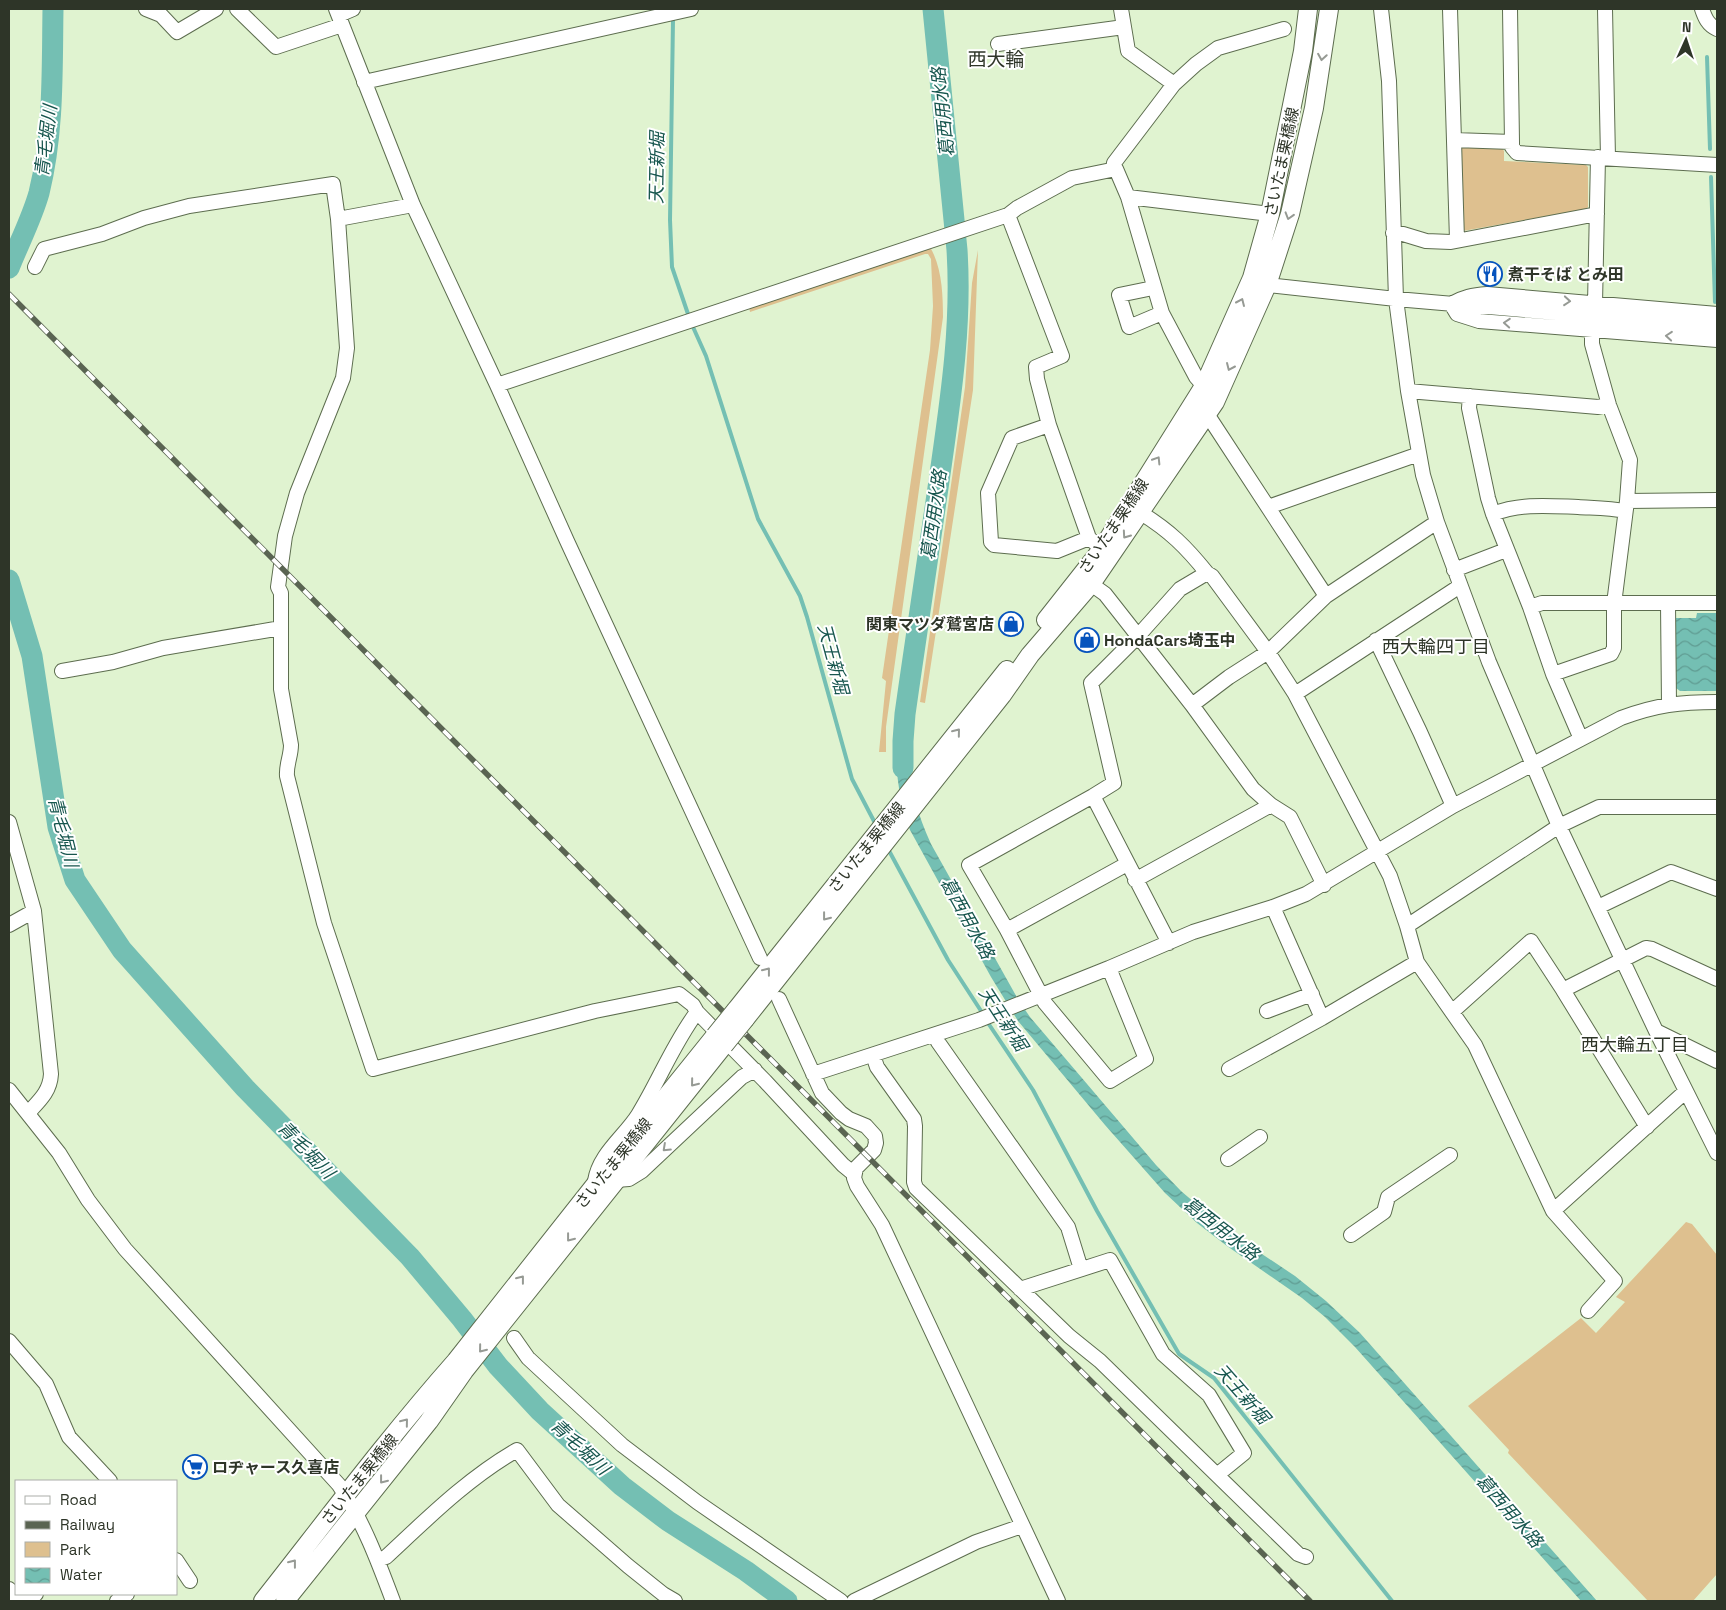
<svg xmlns="http://www.w3.org/2000/svg" width="1726" height="1610" font-family="'Space Grotesk','Noto Sans JP',sans-serif">
  <style>
    .green { fill: #dec08f }
    .water { fill: url(#water-waves) }
    .lines { fill: none; stroke-linecap: round; stroke-linejoin: round }
    .stream { stroke: #74bfb3; stroke-width: 4 }
    .river { stroke: #74bfb3; stroke-width: 21 }
    .minor-casing { stroke: #5d6d4f; stroke-width: 16 }
    .major-casing { stroke: #5d6d4f; stroke-width: 20 }
    .minor { stroke: #fff; stroke-width: 14 }
    .major { stroke: #fff; stroke-width: 18 }
    .rail-casing { stroke: #5a6452; stroke-width: 5.5 }
    .rail { stroke: #fff; stroke-width: 4; stroke-dasharray: 11; stroke-linecap: butt }
    .major-bridge-casing { stroke: #5d6d4f; stroke-width: 20; stroke-linecap: butt }
    .major-bridge { stroke: #fff; stroke-width: 18 }
    .oneway { stroke: #969a94 }
    .labels { text-anchor: middle; stroke-width: 4; stroke-linejoin: round; paint-order: stroke }
    .street-label { font-size: 16px; fill: #2e3528; stroke: #fff }
    .poi-label { font-size: 16px; font-weight: bold; fill: #2e3528; stroke: #fff; text-anchor: start }
    .water-label { font-size: 18px; font-style: italic; fill: #17564e; stroke: #fff }
    .neighbourhood-label { font-size: 18px; fill: #2e3528; stroke: #fff }
    .quarter-label { font-size: 19px; fill: #2e3528; stroke: #fff }
  </style>
  <defs>
    <pattern id="water-waves" width="16" height="10" patternUnits="userSpaceOnUse" patternTransform="scale(1.25)"><rect width="16" height="10" fill="#74bfb3"/><path d="M0 5q4-4 8 0t8 0" fill="none" stroke="#609c92"/></pattern>
  </defs>
  <rect width="100%" height="100%" fill="#e0f3d0"/>
  <path class="green" d="M 1464,145 L 1500,146 L 1504,151 L 1504,161 L 1586,165 L 1588,167 L 1588,207 L 1586,209 L 1463,231 L 1459,151 Z
    M 930,247 C 942,267 943,295 943,317 L 886,727 L 886,752 L 879,752 L 886,681 L 882,678 L 930,350 L 933,306 L 931,259 L 928,254 L 925,254 L 750,312 L 749,307 Z
    M 978,250 L 973,390 L 925,703 L 920,702 L 965,387 L 972,283 Z
    M 1686,1222 L 1692,1224 L 1717,1255 L 1717,1574 L 1693,1601 L 1648,1601 L 1508,1453 L 1509,1450 L 1468,1406 L 1581,1318 L 1596,1333 L 1625,1302 L 1616,1297 Z"/>
  <path class="water" d="M 1697,613 L 1717,613 L 1717,691 L 1680,691 L 1676,688 L 1675,618 L 1696,618 Z
    M 896,738 L 909,741 C 909,782 914,806 931,844 L 1019,1001 L 1030,1017 L 1156,1165 L 1181,1191 L 1229,1232 L 1295,1276 L 1326,1301 L 1360,1333 L 1597,1601 L 1581,1601 L 1355,1347 L 1325,1317 L 1302,1298 L 1227,1246 L 1197,1223 L 1165,1193 L 1105,1125 L 1018,1021 L 991,977 L 910,830 C 899,800 895,770 896,738 Z"/>
  <g class="lines">
    <path class="stream" d="M 673,20 L 670,220 L 672,267 L 688,314
      M 1707,57 L 1710,149
      M 1711,177 L 1715,302
      M 693,327 L 706,356 L 758,519 L 800,596 L 807,617 L 852,779 L 876,825
      M 887,847 L 948,960 L 983,1014
      M 986,1020 L 1033,1090 L 1097,1211 L 1179,1354 L 1214,1378 L 1392,1601"/>
    <path class="river" d="M 9,268 C 19,243 32,218 39,193 C 54,132 52,70 53,9
      M 9,580 L 32,656 L 58,827 L 75,880 L 122,950 L 245,1088 L 410,1257 L 462,1319 L 498,1366 L 540,1411 L 622,1486 L 668,1521 L 746,1571 L 787,1601
      M 903,768 L 903,741 L 905,714 C 916,636 928,558 939,481 C 950,403 962,328 957,250 L 933,9"/>
    <defs>
      <path id="minor" d="M 146,9 L 161,15 L 177,32 L 216,9
        M 237,9 L 276,47 L 342,25
        M 336,9 L 413,205 L 497,385 L 567,541 L 760,958
        M 1121,9 L 1128,51 L 1174,84
        M 1381,9 L 1389,81 L 1396,299 L 1408,391 L 1423,475 L 1437,522 L 1489,662 L 1559,826 L 1656,1031 L 1717,1153
        M 1450,9 L 1457,240
        M 1510,9 L 1512,142 L 1512,147 L 1517,153 L 1717,165
        M 1605,9 L 1608,158
        M 1702,9 C 1705,18 1708,25 1717,29
        M 339,15 L 353,9
        M 998,44 L 1124,27
        M 364,82 L 691,9
        M 1454,140 L 1512,142
        M 1113,169 L 1114,163 L 1174,84 L 1196,64 L 1218,48 L 1284,29
        M 1128,197 L 1270,214
        M 1008,215 L 1062,356 L 1036,367 L 1037,379 L 1049,425 L 1089,538 L 1102,549
        M 338,219 L 413,205
        M 1393,233 L 1403,234 L 1426,241 L 1451,242 L 1597,214
        M 35,267 L 44,249 L 102,234 L 144,218 L 189,206 L 333,184 L 338,219 L 347,348 L 343,378 L 297,493 L 285,536 L 278,587 L 281,593 L 281,689 L 291,745 C 291,756 286,765 287,776 L 324,923 L 373,1069 L 595,1011 L 679,994 L 693,1005 L 697,1012 L 765,1081 L 843,1165 L 854,1174
        M 1259,281 L 1267,285 L 1396,299 L 1717,327
        M 1153,288 L 1119,295 L 1129,327 L 1162,313
        M 1595,304 L 1598,157
        M 1717,314 L 1487,294 C 1473,295 1463,297 1451,304 L 1457,314 L 1479,321 L 1717,340
        M 497,385 L 1008,215 L 1017,208 L 1072,178 L 1116,169 L 1128,197 L 1162,313 L 1196,377 L 1204,386
        M 1408,391 L 1598,407 L 1609,405
        M 1470,396 L 1469,408 L 1488,498 L 1493,514 L 1530,607 L 1553,674 L 1581,739
        M 1207,414 L 1326,596
        M 1049,425 L 1012,438 L 988,493 L 991,542 L 994,545 L 1057,551 L 1089,538
        M 1627,501 L 1717,500
        M 1268,507 L 1419,454
        M 1141,513 C 1170,531 1186,547 1207,573
        M 1493,514 C 1520,503 1550,506 1578,507 C 1594,508 1610,508 1625,511
        M 1454,570 L 1506,550
        M 1091,584 L 1105,594 L 1138,636 L 1192,705 L 1253,789 L 1271,805 L 1290,817 L 1324,885
        M 1668,604 L 1669,704
        M 1530,607 L 1542,603 L 1717,603
        M 1376,640 L 1420,732 L 1453,806
        M 62,671 L 113,662 L 163,648 L 281,628
        M 1553,674 L 1611,654 L 1614,648 L 1614,604 L 1627,501 L 1630,460 L 1609,405 L 1592,344 L 1592,329
        M 1295,694 L 1460,586
        M 1192,705 L 1229,677 L 1268,652 L 1326,596 L 1437,522
        M 1093,796 L 1169,943
        M 9,822 L 34,911 L 51,1074 C 50,1092 39,1101 28,1113
        M 1135,880 L 1271,805
        M 1273,907 L 1322,1018 L 1417,962
        M 1598,907 L 1671,872 L 1717,889
        M 9,925 L 34,911
        M 1407,926 L 1559,826 L 1599,807 L 1717,807
        M 1007,930 L 1127,864
        M 1109,968 L 1146,1059 L 1110,1081 L 1045,1003 L 1007,930 L 969,865 L 1093,796 L 1114,783 L 1091,683 L 1138,636 L 1180,589 L 1207,573 L 1212,576 L 1268,652 L 1295,694 L 1390,876 L 1407,926 L 1417,962 L 1475,1045 L 1553,1211 L 1615,1281 L 1588,1311
        M 1563,990 L 1646,948 L 1652,949 L 1717,979
        M 779,999 L 822,1093 L 841,1113 L 849,1119 L 866,1126 L 875,1136 L 876,1143 L 874,1150 L 856,1168 L 854,1178 L 857,1186 L 882,1225 L 1058,1601
        M 1267,1011 L 1312,994
        M 1453,1011 L 1531,941 L 1563,990 L 1647,1127
        M 1656,1031 L 1717,1061
        M 936,1035 L 938,1042 L 1068,1227 L 1081,1269
        M 873,1055 L 877,1067 L 914,1119 L 915,1126 L 914,1182 L 916,1188 L 1069,1336 L 1100,1361 L 1298,1554 L 1306,1557
        M 1229,1069 L 1322,1018
        M 813,1074 L 979,1020 L 1109,968 L 1193,932 L 1273,907 L 1306,894 L 1453,806 L 1621,718 C 1656,705 1680,702 1717,702
        M 9,1090 L 59,1153 L 88,1200 L 125,1249 L 339,1485 C 363,1521 378,1561 393,1601
        M 1228,1159 L 1260,1137
        M 616,1180 L 629,1179 L 642,1171 L 742,1077 L 755,1070
        M 595,1181 C 599,1154 624,1137 638,1115 C 659,1081 673,1044 697,1012
        M 1553,1211 L 1686,1091
        M 1351,1235 L 1384,1212 L 1388,1197 L 1450,1155
        M 1020,1289 L 1110,1260 L 1163,1354 L 1209,1395 L 1244,1453 L 1217,1475
        M 514,1338 L 528,1358 L 622,1445 L 697,1502 L 841,1601
        M 9,1341 L 46,1384 L 69,1437 L 110,1481
        M 176,1560 L 190,1581
        M 378,1560 L 386,1557 C 427,1519 468,1478 517,1450 L 558,1505 L 628,1566 L 663,1594 L 675,1601
        M 9,1589 L 21,1601
        M 27,1601 L 36,1594
        M 117,1601 L 127,1594
        M 854,1601 L 976,1542 L 1022,1526"/>
      <path id="major" d="M 1046,620 L 1102,549 L 1204,386 L 1252,278 L 1270,214 L 1303,51 L 1308,9
        M 736,1010 L 1007,670
        M 745,1019 L 1002,695 L 1030,655 L 1091,584 L 1215,402 L 1267,285 L 1290,214 L 1314,108 L 1329,9
        M 263,1601 C 326,1521 388,1438 456,1361 L 595,1185 L 715,1036
        M 285,1601 L 429,1421 L 464,1371 L 724,1045"/>
    </defs>
    <use href="#minor" class="minor-casing"/>
    <use href="#major" class="major-casing"/>
    <use href="#minor" class="minor"/>
    <use href="#major" class="major"/>
    <defs>
      <path id="rail" d="M 9,294 L 1310,1601"/>
    </defs>
    <use href="#rail" class="rail-casing"/>
    <use href="#rail" class="rail"/>
    <defs>
      <path id="major-bridge" d="M 715,1036 L 736,1010
        M 724,1045 L 745,1019"/>
    </defs>
    <use href="#major-bridge" class="major-bridge-casing"/>
    <use href="#major-bridge" class="major-bridge"/>
  </g>
  <defs><path id="oneway-chevron" d="M-2-3.5L2.5 0L-2 3.5" fill="none" stroke-width="1.6" stroke-linecap="round" stroke-linejoin="round" transform="scale(1.25)"/></defs>
  <g class="oneway">
    <use href="#oneway-chevron" transform="translate(1322 57) rotate(99)"/>
    <use href="#oneway-chevron" transform="translate(1289 216) rotate(107)"/>
    <use href="#oneway-chevron" transform="translate(1567 301) rotate(5)"/>
    <use href="#oneway-chevron" transform="translate(1241 302) rotate(-66)"/>
    <use href="#oneway-chevron" transform="translate(1507 323) rotate(-176)"/>
    <use href="#oneway-chevron" transform="translate(1669 336) rotate(-175)"/>
    <use href="#oneway-chevron" transform="translate(1230 367) rotate(114)"/>
    <use href="#oneway-chevron" transform="translate(1157 460) rotate(-58)"/>
    <use href="#oneway-chevron" transform="translate(1126 535) rotate(125)"/>
    <use href="#oneway-chevron" transform="translate(957 732) rotate(-51)"/>
    <use href="#oneway-chevron" transform="translate(826 917) rotate(128)"/>
    <use href="#oneway-chevron" transform="translate(767 971) rotate(-52)"/>
    <use href="#oneway-chevron" transform="translate(694 1083) rotate(129)"/>
    <use href="#oneway-chevron" transform="translate(666 1148) rotate(137)"/>
    <use href="#oneway-chevron" transform="translate(570 1238) rotate(128)"/>
    <use href="#oneway-chevron" transform="translate(521 1279) rotate(-52)"/>
    <use href="#oneway-chevron" transform="translate(482 1349) rotate(129)"/>
    <use href="#oneway-chevron" transform="translate(405 1422) rotate(-51)"/>
    <use href="#oneway-chevron" transform="translate(383 1480) rotate(128)"/>
    <use href="#oneway-chevron" transform="translate(293 1563) rotate(-52)"/>
  </g>
  <defs>
    <symbol id="restaurant-ring" viewBox="-11 -11 22 22"><circle r="9.5" fill="#fff" stroke="#0653bd" stroke-width="1.5"/><path d="M-5-6h1v4h1v-4h1v4h1v-4h1v5L-1.5 .5V6h-2V.5L-5-1ZM5-6V6H3V1.5H1.5Q1.5-4 5-6Z" fill="#0653bd"/></symbol>
    <symbol id="shop-ring" viewBox="-11 -11 22 22"><circle r="9.5" fill="#fff" stroke="#0653bd" stroke-width="1.5"/><path d="M-5-2.5h2.3a2.7 3.5 0 0 1 5.4 0H5L5.5 6h-11ZM-1.5-2.5h3a1.5 2.3 0 0 0-3 0Z" fill="#0653bd"/></symbol>
    <symbol id="supermarket-ring" viewBox="-11 -11 22 22"><circle r="9.5" fill="#fff" stroke="#0653bd" stroke-width="1.5"/><path d="M-6-5.5h2.5l.6 2H6L4.5 2H-2.5L-4.4-4H-6ZM-1.5 3.2a1.3 1.3 0 1 0 .1 0ZM3 3.2a1.3 1.3 0 1 0 .1 0Z" fill="#0653bd"/></symbol>
  </defs>
  <g fill-rule="evenodd">
    <use href="#restaurant-ring" x="1476" y="260" width="28" height="28"/>
    <use href="#shop-ring" x="997" y="610" width="28" height="28"/>
    <use href="#shop-ring" x="1073" y="626" width="28" height="28"/>
    <use href="#supermarket-ring" x="181" y="1453" width="28" height="28"/>
  </g>
  <g class="labels">
    <g class="street-label">
      <text transform="translate(1281 162) rotate(-78)" y="6">さいたま栗橋線</text>
      <text transform="translate(1113 526) rotate(-56)" y="6">さいたま栗橋線</text>
      <text transform="translate(866 847) rotate(-51)" y="6">さいたま栗橋線</text>
      <text transform="translate(613 1163) rotate(-51)" y="6">さいたま栗橋線</text>
      <text transform="translate(359 1479) rotate(-51)" y="6">さいたま栗橋線</text>
    </g>
    <g class="poi-label">
      <text x="1508" y="280">煮干そば とみ田</text>
      <text x="994" y="630" text-anchor="end">関東マツダ鷲宮店</text>
      <text x="1104" y="646">HondaCars埼玉中</text>
      <text x="212" y="1473">ロヂャース久喜店</text>
    </g>
    <g class="water-label">
      <text transform="translate(943 112) rotate(-96)" y="6">葛西用水路</text>
      <text transform="translate(46 141) rotate(-83)" y="6">青毛堀川</text>
      <text transform="translate(657 168) rotate(-89)" y="6">天王新堀</text>
      <text transform="translate(934 515) rotate(-82)" y="6">葛西用水路</text>
      <text transform="translate(833 659) rotate(75)" y="6">天王新堀</text>
      <text transform="translate(63 832) rotate(76)" y="6">青毛堀川</text>
      <text transform="translate(967 918) rotate(61)" y="6">葛西用水路</text>
      <text transform="translate(1003 1019) rotate(57)" y="6">天王新堀</text>
      <text transform="translate(306 1150) rotate(46)" y="6">青毛堀川</text>
      <text transform="translate(1221 1229) rotate(38)" y="6">葛西用水路</text>
      <text transform="translate(1242 1394) rotate(49)" y="6">天王新堀</text>
      <text transform="translate(580 1447) rotate(43)" y="6">青毛堀川</text>
      <text transform="translate(1509 1511) rotate(49)" y="6">葛西用水路</text>
    </g>
    <g class="neighbourhood-label">
      <text x="1436" y="653">西大輪四丁目</text>
      <text x="1635" y="1051">西大輪五丁目</text>
    </g>
    <g class="quarter-label">
      <text x="996" y="66">西大輪</text>
    </g>
  </g>
  <rect width="1726" height="1610" fill="none" stroke="#2e3528" stroke-width="20"/>
  <rect x="15" y="1480" width="162" height="115" fill="#ffffff" stroke="#abaea9"/>
  <rect x="25" y="1496" width="25" height="8" fill="#ffffff" stroke="#abaea9"/>
  <text x="60" y="1505" font-size="15" fill="#2e3528">Road</text>
  <rect x="25" y="1521" width="25" height="8" fill="#5a6452" stroke="#abaea9"/>
  <text x="60" y="1530" font-size="15" fill="#2e3528">Railway</text>
  <rect x="25" y="1542" width="25" height="15" fill="#dec08f" stroke="#abaea9"/>
  <text x="60" y="1555" font-size="15" fill="#2e3528">Park</text>
  <rect x="25" y="1568" width="25" height="15" fill="url(#water-waves)" stroke="#abaea9"/>
  <text x="60" y="1580" font-size="15" fill="#2e3528">Water</text>
  <g transform="translate(1686 40) rotate(3)" stroke="#ffffff" stroke-width="4" paint-order="stroke">
  <path d="M0-4L9 19L0 12L-9 19Z" fill="#2e3528"/>
  <text y="-8" font-size="14" font-weight="bold" text-anchor="middle" fill="#2e3528">N</text>
  </g>
</svg>
